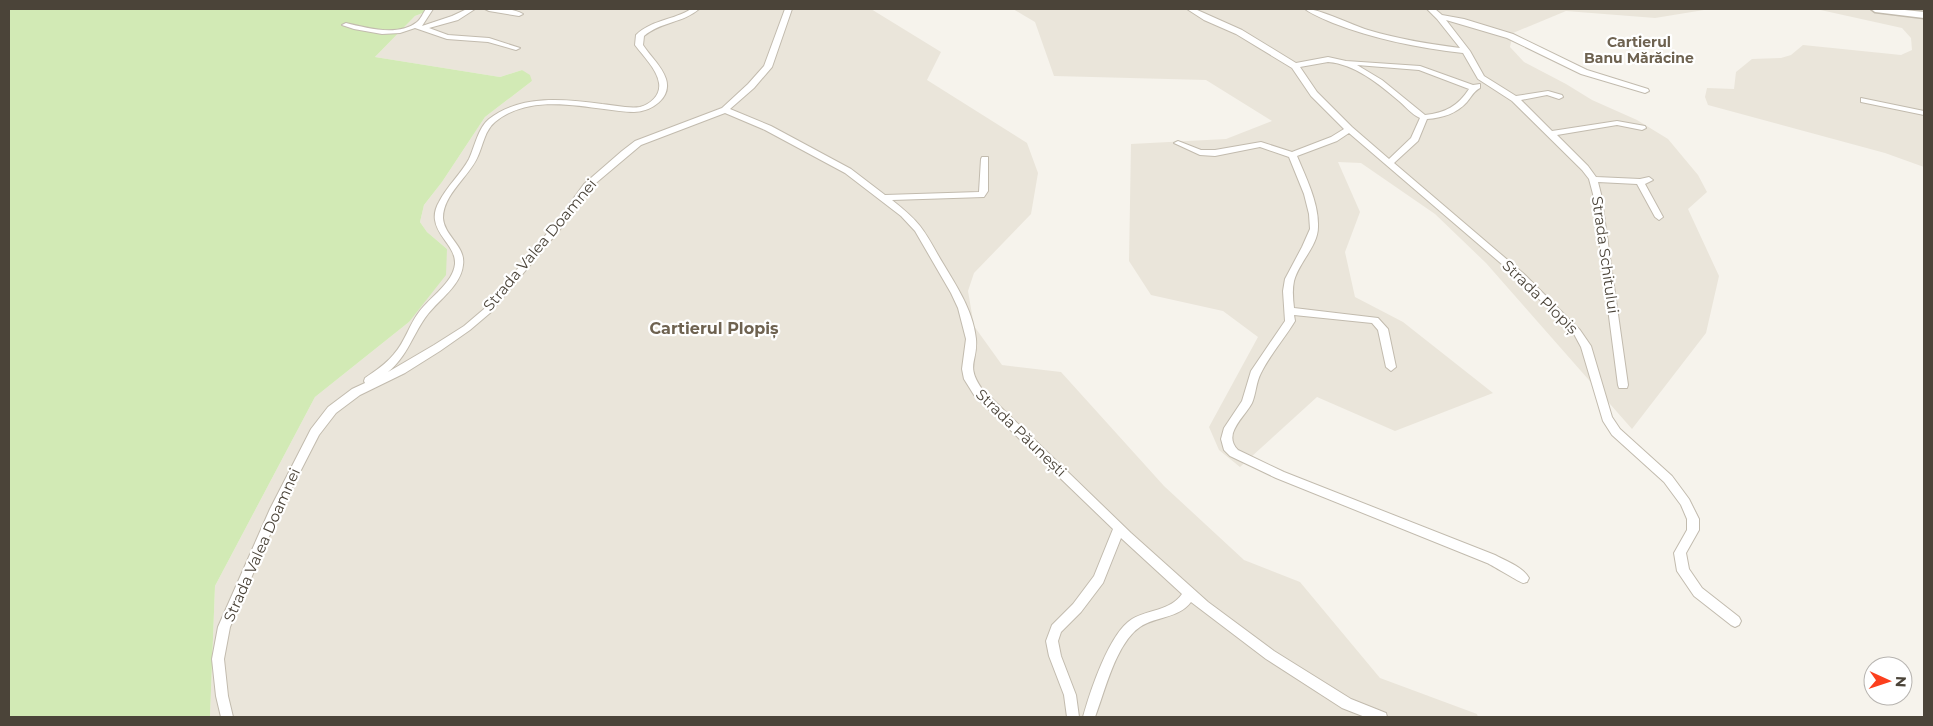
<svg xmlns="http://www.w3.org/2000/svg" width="1933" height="726" font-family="Montserrat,sans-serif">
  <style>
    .residential { fill: #eae5da }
    .green { fill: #d2eab5 }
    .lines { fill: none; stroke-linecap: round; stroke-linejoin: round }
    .minor-casing { stroke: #c2bbae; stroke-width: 2 }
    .tertiary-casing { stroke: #c2bbae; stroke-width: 3 }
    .minor { fill: #fff; fill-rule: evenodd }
    .tertiary { fill: #fff; fill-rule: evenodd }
    .labels { text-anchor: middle; stroke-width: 4.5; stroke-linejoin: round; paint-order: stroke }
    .far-neighbourhood-label { font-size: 14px; font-weight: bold; fill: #6e6250; stroke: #fff }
    .street-label { font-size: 15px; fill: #4b4439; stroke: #fff }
    .neighbourhood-label { font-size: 16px; font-weight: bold; fill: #6e6250; stroke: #fff }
  </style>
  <rect width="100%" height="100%" fill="#f6f3ec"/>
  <path class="residential" d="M 433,9 L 871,9 L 941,52 L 927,80 L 1027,143 L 1038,173 L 1031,214 L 974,273 L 968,291 L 974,326 L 1002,365 L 1061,372 L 1164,486 L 1244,560 L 1300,582 L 1380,678 L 1477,714 L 1478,717 L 210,717 L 215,586 L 315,397 L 409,322 L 447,249 L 427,232 L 420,222 L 424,205 L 442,182 L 485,117 L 532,81 L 522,70 L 500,77 L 375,57 L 415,16 Z
    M 1013,9 L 1710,9 L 1655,18 L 1566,11 L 1513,33 L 1510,47 L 1524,62 L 1566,84 L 1592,100 L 1637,120 L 1668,139 L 1698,175 L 1707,192 L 1688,209 L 1719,276 L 1706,333 L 1632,429 L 1486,263 L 1435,214 L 1361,163 L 1338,162 L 1360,212 L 1345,252 L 1355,297 L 1403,322 L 1493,393 L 1395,431 L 1317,397 L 1240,467 L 1219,450 L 1209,427 L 1258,337 L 1223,311 L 1151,295 L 1129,261 L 1131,144 L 1226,139 L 1272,121 L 1206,80 L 1054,76 L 1035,22 Z
    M 1816,9 L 1924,9 L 1924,167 L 1885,153 L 1708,105 L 1705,97 L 1707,88 L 1734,89 L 1736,72 L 1752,59 L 1781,58 L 1791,55 L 1803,45 L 1901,55 L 1912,50 L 1911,38 L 1902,28 Z"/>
  <path class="green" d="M 9,9 L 433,9 L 415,16 L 375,57 L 500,77 L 522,70 L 530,75 L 532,81 L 485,117 L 442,182 L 424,205 L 420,222 L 427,232 L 447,249 L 446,275 L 409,322 L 315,397 L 215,586 L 210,717 L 9,717 Z"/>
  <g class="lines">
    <defs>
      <path id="minor" d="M 426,9 L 433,9 L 422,26 L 452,16 L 467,9 L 475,9 L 458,20 L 429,28 L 448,35 L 489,38 L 520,48 L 516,50 L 488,42 L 447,39 L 415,28 L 400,33 L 382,34 L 354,29 L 342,25 L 346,23 C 367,28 398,37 417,22 C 421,19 423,13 426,9 Z
        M 485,9 C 497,8 513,8 523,14 L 519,16 L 489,11 Z
        M 691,9 L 699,9 C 683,23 660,22 644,36 L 643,45 C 650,56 662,66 666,79 C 672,98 651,112 634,112 C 624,112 614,110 604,109 C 568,104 525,97 495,122 C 485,130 483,145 478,156 C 470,176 443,194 443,218 C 444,236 466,246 463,265 C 461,285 440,299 428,314 C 413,333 408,356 388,372 L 434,345 L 464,326 L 484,309 L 555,224 L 584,184 L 622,151 L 635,141 L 722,108 L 748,84 L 764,66 L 785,9 L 792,9 L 772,67 L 754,88 L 730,109 L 771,126 L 851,169 L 885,195 L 979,192 L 981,159 L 982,157 L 988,157 L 988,191 L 984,197 L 892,200 C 902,208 912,216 920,226 C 927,235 933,246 938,255 C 953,281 973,308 976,339 C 978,362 965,365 982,389 L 1131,533 L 1208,602 L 1274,651 L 1351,699 L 1386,713 L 1387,717 L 1365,717 L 1342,708 L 1266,659 L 1191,602 C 1178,619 1156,616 1140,627 C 1116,643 1105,691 1095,717 L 1083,717 C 1090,692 1109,633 1132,619 C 1149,609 1170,611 1182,594 L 1121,538 L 1103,583 L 1081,612 L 1061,632 L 1058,641 L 1061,656 L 1076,695 L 1079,717 L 1067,717 L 1064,695 L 1049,656 L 1046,641 L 1052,625 L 1073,604 L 1094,576 L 1113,529 L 974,395 L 964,379 L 962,369 L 966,339 L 958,308 L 951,293 L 915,231 L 901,216 L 845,173 L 765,130 L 725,113 L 641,145 L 590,188 L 561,228 L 490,313 L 470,330 L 440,351 L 405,373 L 360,395 L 336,413 L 319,435 L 281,509 L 230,627 L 224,659 L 228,696 L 233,717 L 221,717 L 216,696 L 212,659 L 218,627 L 270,509 L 311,429 L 328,407 L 352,389 L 365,383 L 364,381 L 365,378 C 375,371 386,364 394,354 C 405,342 409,325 419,312 C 430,297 453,283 455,264 C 456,247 437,237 435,220 C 434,214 436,207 439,202 C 447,186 461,174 469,159 C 475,146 478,128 489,119 C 521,94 565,99 602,104 C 614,105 628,109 640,107 C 651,104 661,95 659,83 C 657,69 643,56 635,45 L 636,35 C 651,20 674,20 691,9 Z
        M 1187,9 L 1195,9 L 1242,30 L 1296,63 L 1328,57 L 1346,61 L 1420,66 L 1473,85 L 1480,84 L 1480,88 C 1474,91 1471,97 1467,102 C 1456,114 1442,118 1427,119 L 1418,141 L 1394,163 L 1524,274 L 1580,330 L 1591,346 L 1612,417 L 1620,429 L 1672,476 L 1689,499 L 1699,519 L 1699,530 L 1686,553 L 1689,569 L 1702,588 L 1739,617 L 1741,621 L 1739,625 L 1735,627 L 1731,625 L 1694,596 L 1677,571 L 1674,553 L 1687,530 L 1687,519 L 1681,505 L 1664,482 L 1612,435 L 1603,421 L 1581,347 L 1574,334 L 1518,278 L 1349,133 L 1337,141 L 1297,156 C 1306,178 1319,203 1318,227 C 1318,246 1299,262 1294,281 C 1292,290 1293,299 1294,308 L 1378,318 L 1388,329 L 1396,367 L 1391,371 L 1386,367 L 1378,330 L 1372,323 L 1294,315 L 1295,321 C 1284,339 1270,355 1261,373 C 1256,382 1256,394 1252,403 C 1244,418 1222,434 1238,450 L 1284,472 L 1495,555 C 1506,561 1523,567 1529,578 L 1527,582 C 1526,582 1525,583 1523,583 C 1521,583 1492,565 1487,563 L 1276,478 L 1230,456 L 1224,450 L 1221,439 L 1224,428 L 1242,401 L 1251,371 L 1285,321 L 1283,291 L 1285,279 L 1302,247 L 1310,229 L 1309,214 L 1304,194 L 1289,157 L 1260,147 L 1215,156 L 1200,155 L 1174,143 L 1178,141 L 1201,150 L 1215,150 L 1261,142 L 1292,152 L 1331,137 L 1344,129 L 1311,96 L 1292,68 L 1236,34 L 1204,20 ZM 1328,62 C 1355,64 1379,84 1399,101 C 1405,106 1412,115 1420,118 L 1411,138 L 1389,159 L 1352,127 L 1317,92 L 1300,67 ZM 1357,65 L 1419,70 L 1469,89 C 1458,106 1445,113 1425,115 L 1382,80 Z
        M 1305,9 C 1318,8 1352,25 1368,30 C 1398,39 1429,44 1460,48 L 1437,19 L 1427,9 L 1435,9 L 1442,15 L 1464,19 L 1513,34 L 1587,70 L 1648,89 L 1649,91 L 1645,93 L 1581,74 L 1507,38 L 1446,20 L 1470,51 L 1484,76 L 1516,96 L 1548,91 L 1562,95 L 1563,97 L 1559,99 L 1547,95 L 1521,100 L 1552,131 L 1617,121 L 1645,126 L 1646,128 L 1642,130 L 1617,125 L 1557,135 L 1588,166 L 1596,177 L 1640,179 L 1649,177 L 1653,180 L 1645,184 L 1663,217 L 1659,220 L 1655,217 L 1637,184 L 1598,182 L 1601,194 L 1628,385 L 1627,388 L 1619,388 L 1618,385 L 1593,194 L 1589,179 L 1582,170 L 1512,101 L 1478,79 L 1463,53 C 1419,48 1374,39 1333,23 C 1324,19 1313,15 1305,9 Z
        M 1861,98 L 1924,111 L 1924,115 L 1861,102 Z"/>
      <path id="tertiary" d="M 1871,9 L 1895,9 L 1924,12 L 1924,18 L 1875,12 Z"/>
    </defs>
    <use href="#minor" class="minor-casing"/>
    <use href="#tertiary" class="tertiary-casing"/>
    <use href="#minor" class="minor"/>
    <use href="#tertiary" class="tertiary"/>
  </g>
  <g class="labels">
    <g class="far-neighbourhood-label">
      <text x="1639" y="47">Cartierul<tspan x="1639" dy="16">Banu Mărăcine</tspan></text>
    </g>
    <g class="street-label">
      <text transform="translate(540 245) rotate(-50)" y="5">Strada Valea Doamnei</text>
      <text transform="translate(1605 255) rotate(82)" y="5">Strada Schitului</text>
      <text transform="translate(1540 297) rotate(44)" y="5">Strada Plopiș</text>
      <text transform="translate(1021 433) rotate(44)" y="5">Strada Păunești</text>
      <text transform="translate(262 545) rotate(-66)" y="5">Strada Valea Doamnei</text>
    </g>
    <g class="neighbourhood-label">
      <text x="714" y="334">Cartierul Plopiș</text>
    </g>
  </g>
  <rect width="1933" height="726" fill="none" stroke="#4b4439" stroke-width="20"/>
  <g transform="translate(1888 681) rotate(93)"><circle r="24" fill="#ffffff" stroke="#b7b4b0"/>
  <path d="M0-4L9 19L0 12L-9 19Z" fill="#fc3f1d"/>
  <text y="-8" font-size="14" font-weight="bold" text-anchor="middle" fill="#4b4439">N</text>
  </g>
</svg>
